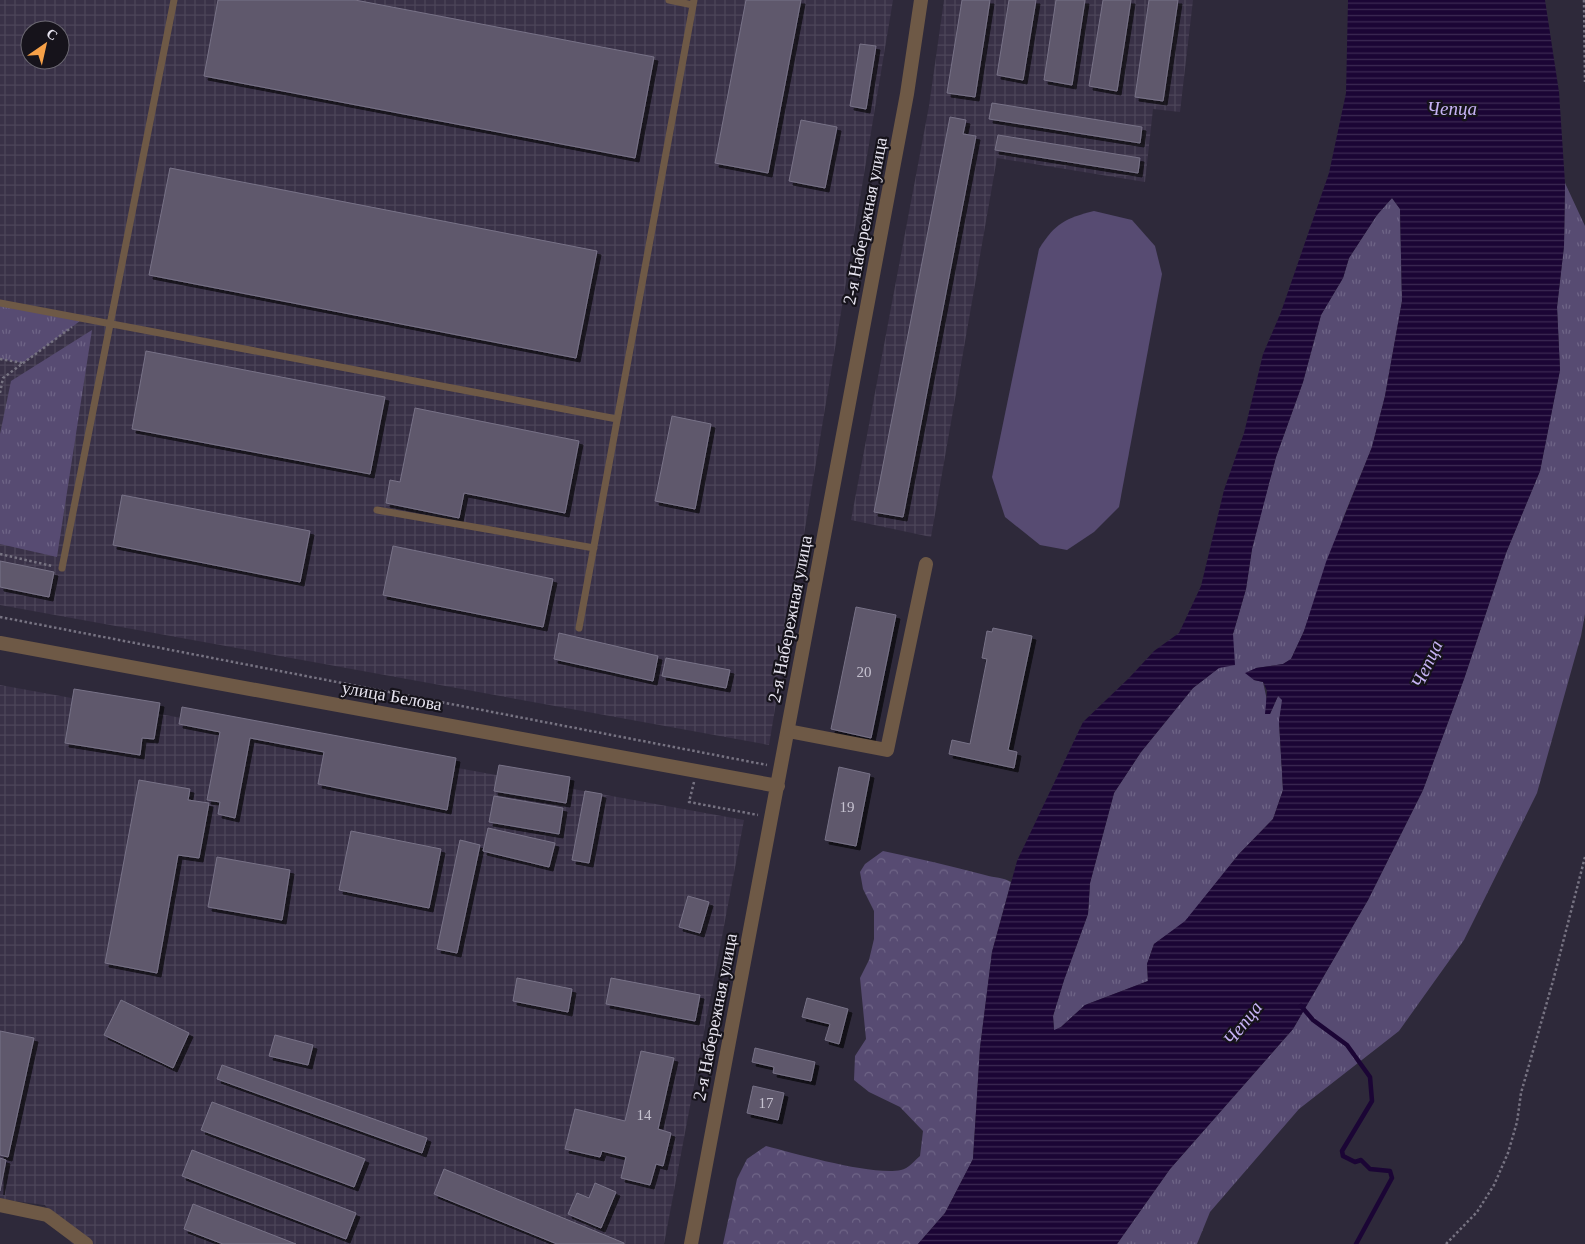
<svg xmlns="http://www.w3.org/2000/svg" width="1585" height="1244" font-family="Georgia,serif">
  <style>
    .industrial { fill: url(#industrial-grid); fill-rule: evenodd }
    .grass { fill: url(#grass-tufts) }
    .forest { fill: url(#forest-crowns) }
    .garden { fill: #574b72 }
    .water { fill: url(#water-rules); fill-rule: evenodd }
    .lines { fill: none; stroke-linecap: round; stroke-linejoin: round }
    .stream { stroke: #1b0535; stroke-width: 4.5 }
    .building { fill: #5e586c; stroke: #787287; filter: url(#shadow) }
    .path { stroke: #777382; stroke-width: 2.5; stroke-dasharray: 2.5 2.5; stroke-linecap: butt }
    .service { stroke: #6e5946; stroke-width: 7 }
    .minor { stroke: #6e5946; stroke-width: 14 }
    .labels { text-anchor: middle; stroke-width: 4.5; stroke-linejoin: round; paint-order: stroke }
    .number-label { font-size: 15px; fill: #c6c2d0 }
    .street-label { font-size: 18px; fill: #e8e5f1; stroke: #16131b }
    .water-label { font-size: 19px; font-style: italic; fill: #c7b3f5; stroke: #16131b }
  </style>
  <defs>
    <pattern id="industrial-grid" width="8" height="8" patternUnits="userSpaceOnUse" patternTransform="scale(1.25)"><rect width="8" height="8" fill="#393147"/><path d="M0 4h8M4 0v8" fill="none" stroke="#4c4559"/></pattern>
    <pattern id="grass-tufts" width="24" height="20" patternUnits="userSpaceOnUse" patternTransform="scale(1.25)"><rect width="24" height="20" fill="#574b72"/><path d="M3 7l-1-3M5 7V3M7 7l1-3M15 17l-1-3M17 17v-4M19 17l1-3" fill="none" stroke="#6f6587"/></pattern>
    <pattern id="forest-crowns" width="20" height="18" patternUnits="userSpaceOnUse" patternTransform="scale(1.25)"><rect width="20" height="18" fill="#574b72"/><path d="M2 6a3 3 0 1 1 6 0M12 15a3 3 0 1 1 6 0" fill="none" stroke="#6f6587"/></pattern>
    <pattern id="water-rules" width="6" height="5" patternUnits="userSpaceOnUse" patternTransform="scale(1.25)"><rect width="6" height="5" fill="#1b0535"/><path d="M0 2.5h6" fill="none" stroke="#3c2953"/></pattern>
    <filter id="shadow"><feDropShadow dx="4" dy="4" stdDeviation="0" flood-color="#0009"/></filter>
  </defs>
  <rect width="100%" height="100%" fill="#2e293a"/>
  <path class="industrial" d="M 0,0 L 893,0 L 769,745 L 0,605 ZM 30,30 L 60,30 L 60,60 L 30,60 Z
    M 944,0 L 1193,0 L 1180,112 L 1153,109 L 1145,182 L 997,158 L 931,537 L 851,520 L 929,106 Z
    M 0,685 L 744,820 L 664,1244 L 72,1244 L 45,1205 L 0,1199 Z"/>
  <path class="grass" d="M 1565,183 L 1585,226 L 1585,614 L 1581,636 L 1537,793 L 1464,940 L 1399,1031 L 1299,1109 L 1210,1212 L 1197,1244 L 1117,1244 L 1170,1169 L 1293,1029 L 1368,900 L 1423,790 L 1464,679 L 1506,553 L 1540,471 L 1560,370 L 1557,307 L 1564,246 Z
    M 1392,198 L 1400,209 L 1402,301 L 1385,396 L 1372,447 L 1344,516 L 1304,631 L 1291,659 L 1283,664 L 1256,668 L 1254,680 L 1263,682 L 1270,714 L 1278,696 L 1283,699 L 1279,721 L 1283,790 L 1273,819 L 1239,854 L 1185,922 L 1154,944 L 1147,964 L 1148,981 L 1085,1005 L 1061,1027 L 1054,1031 L 1053,1016 L 1064,980 L 1088,914 L 1090,883 L 1114,793 L 1141,752 L 1193,688 L 1233,657 L 1233,634 L 1246,589 L 1252,549 L 1261,513 L 1276,457 L 1303,382 L 1321,315 L 1343,278 L 1349,258 L 1377,215 Z
    M 0,304 L 80,321 L 23,363 L 0,359 Z
    M 92,330 L 57,557 L 0,544 L 0,434 L 11,381 Z"/>
  <path class="forest" d="M 883,851 C 917,858 951,866 985,875 C 995,878 1003,877 1011,882 L 992,952 L 980,1048 L 973,1159 L 945,1213 L 918,1244 L 723,1244 L 737,1179 L 747,1159 L 766,1146 C 797,1154 873,1176 901,1170 C 908,1169 915,1160 920,1156 L 923,1131 L 900,1107 L 869,1092 L 854,1080 L 855,1056 L 866,1039 L 860,978 L 869,960 L 874,939 L 874,911 L 863,889 L 860,872 L 865,864 Z"/>
  <path class="garden" d="M 1094,211 L 1132,220 L 1155,246 L 1162,274 L 1119,507 L 1094,532 L 1067,550 L 1040,545 L 1005,517 L 992,477 L 1039,249 C 1055,223 1066,218 1094,211 Z"/>
  <path class="water" d="M 1348,0 L 1545,0 L 1559,92 L 1565,183 L 1564,246 L 1557,307 L 1560,370 L 1540,471 L 1506,553 L 1464,679 L 1423,790 L 1368,900 L 1293,1029 L 1170,1169 L 1117,1244 L 918,1244 L 945,1213 L 973,1159 L 980,1048 L 992,952 L 1017,861 L 1083,722 L 1129,678 L 1154,651 L 1179,633 L 1201,586 L 1224,490 L 1244,433 L 1263,354 L 1281,312 L 1329,173 L 1346,93 ZM 1392,198 L 1400,209 L 1402,301 L 1385,396 L 1372,447 L 1326,562 L 1304,631 L 1291,659 L 1283,664 L 1256,668 L 1245,673 L 1254,680 L 1263,682 L 1267,691 L 1265,714 L 1270,714 L 1278,696 L 1282,700 L 1279,721 L 1283,790 L 1273,819 L 1239,854 L 1185,921 L 1154,944 L 1147,964 L 1148,981 L 1085,1005 L 1061,1027 L 1054,1030 L 1053,1016 L 1064,980 L 1088,914 L 1090,883 L 1114,793 L 1141,752 L 1193,688 L 1219,668 L 1235,665 L 1233,634 L 1246,589 L 1252,549 L 1276,457 L 1303,382 L 1321,315 L 1343,278 L 1349,258 L 1377,215 Z"/>
  <g class="lines">
    <path class="stream" d="M 1301,1006 L 1313,1020 L 1347,1045 L 1370,1077 L 1372,1101 L 1342,1151 L 1343,1156 L 1355,1162 L 1361,1160 L 1370,1169 L 1390,1171 L 1392,1178 L 1356,1244"/>
  </g>
  <path class="building" d="M 218,0 L 355,0 L 654,57 L 635,158 L 204,76 Z
    M 746,0 L 801,0 L 768,173 L 715,163 Z
    M 962,0 L 990,0 L 975,97 L 947,93 Z
    M 1009,0 L 1036,0 L 1023,80 L 997,75 Z
    M 1056,0 L 1085,0 L 1072,85 L 1044,80 Z
    M 1103,0 L 1131,0 L 1117,91 L 1089,86 Z
    M 1149,0 L 1178,0 L 1163,101 L 1135,97 Z
    M 860,44 L 876,46 L 866,109 L 850,106 Z
    M 992,103 L 1142,127 L 1140,143 L 989,119 Z
    M 950,117 L 966,120 L 963,134 L 976,136 L 903,517 L 874,512 Z
    M 801,120 L 837,127 L 825,188 L 789,181 Z
    M 998,135 L 1140,158 L 1138,173 L 995,150 Z
    M 170,168 L 597,251 L 576,358 L 149,275 Z
    M 146,351 L 385,397 L 370,474 L 132,429 Z
    M 415,408 L 579,441 L 565,513 L 464,493 L 459,518 L 386,503 L 390,480 L 400,482 Z
    M 672,416 L 711,424 L 695,509 L 655,501 Z
    M 122,495 L 310,531 L 300,582 L 113,545 Z
    M 393,546 L 553,579 L 543,627 L 383,595 Z
    M 0,561 L 54,572 L 49,597 L 0,587 Z
    M 856,607 L 896,615 L 871,738 L 831,729 Z
    M 993,628 L 1032,636 L 1008,750 L 1017,752 L 1014,768 L 949,754 L 952,740 L 970,744 L 987,659 L 982,658 L 987,631 L 992,632 Z
    M 559,633 L 658,656 L 653,681 L 554,659 Z
    M 666,658 L 730,670 L 726,688 L 662,676 Z
    M 74,689 L 160,703 L 154,739 L 142,738 L 140,755 L 65,743 Z
    M 182,707 L 456,758 L 447,810 L 318,784 L 324,752 L 250,738 L 235,818 L 218,814 L 220,802 L 207,800 L 220,732 L 179,724 Z
    M 499,765 L 570,777 L 566,803 L 494,791 Z
    M 839,767 L 870,774 L 856,846 L 825,840 Z
    M 139,780 L 190,789 L 188,800 L 209,803 L 199,858 L 178,855 L 157,973 L 105,963 Z
    M 585,791 L 602,794 L 589,863 L 572,860 Z
    M 494,796 L 563,808 L 559,834 L 489,822 Z
    M 488,828 L 555,843 L 549,867 L 483,851 Z
    M 351,831 L 441,849 L 429,908 L 339,890 Z
    M 460,840 L 480,845 L 457,953 L 437,949 Z
    M 217,857 L 290,870 L 282,920 L 208,907 Z
    M 688,896 L 709,902 L 700,933 L 679,927 Z
    M 517,978 L 572,989 L 568,1012 L 513,1001 Z
    M 611,978 L 700,995 L 695,1021 L 606,1004 Z
    M 807,998 L 848,1009 L 839,1044 L 825,1040 L 830,1024 L 802,1017 Z
    M 121,1000 L 189,1033 L 173,1068 L 104,1035 Z
    M 0,1031 L 34,1038 L 8,1157 L 0,1155 Z
    M 275,1035 L 313,1045 L 308,1065 L 269,1056 Z
    M 755,1048 L 815,1062 L 811,1081 L 773,1073 L 774,1067 L 752,1062 Z
    M 641,1051 L 674,1058 L 658,1129 L 671,1133 L 663,1166 L 656,1164 L 650,1185 L 621,1178 L 626,1157 L 602,1151 L 600,1157 L 565,1149 L 575,1109 L 625,1121 Z
    M 222,1065 L 427,1138 L 422,1153 L 217,1079 Z
    M 753,1086 L 784,1093 L 778,1120 L 747,1113 Z
    M 212,1102 L 365,1159 L 354,1187 L 201,1130 Z
    M 192,1150 L 356,1213 L 346,1239 L 182,1176 Z
    M 0,1158 L 6,1160 L 0,1191 Z
    M 444,1169 L 624,1243 L 624,1244 L 557,1244 L 434,1194 Z
    M 595,1183 L 616,1192 L 601,1228 L 568,1214 L 577,1193 L 589,1198 Z
    M 193,1204 L 296,1244 L 223,1244 L 184,1229 Z"/>
  <g class="lines">
    <path class="path" d="M 1584,0 L 1585,82
      M 0,359 L 23,363
      M 0,393 L 3,378 L 72,327
      M 0,554 L 52,566
      M 0,617 L 767,765
      M 694,782 L 689,802 L 758,815
      M 1446,1244 L 1477,1212 L 1494,1185 L 1508,1153 L 1517,1122 L 1521,1093 L 1553,981 L 1585,857"/>
    <path class="service" d="M 669,0 L 693,5
      M 0,303 L 617,419
      M 377,510 L 594,548
      M 62,568 L 174,0
      M 579,628 L 694,0"/>
    <path class="minor" d="M 0,643 L 778,786
      M 788,731 L 887,750 L 926,564
      M 0,1205 L 47,1215 L 86,1244
      M 691,1244 L 907,94 L 921,0"/>
  </g>
  <g class="labels">
    <g class="number-label">
      <text x="864" y="677">20</text>
      <text x="847" y="812">19</text>
      <text x="766" y="1108">17</text>
      <text x="644" y="1120">14</text>
    </g>
    <g class="street-label">
      <text transform="translate(865 221) rotate(-79)" y="6">2-я Набережная улица</text>
      <text transform="translate(790 619) rotate(-79)" y="6">2-я Набережная улица</text>
      <text transform="translate(392 696) rotate(10)" y="6">улица Белова</text>
      <text transform="translate(715 1017) rotate(-79)" y="6">2-я Набережная улица</text>
    </g>
    <g class="water-label">
      <text x="1452" y="115">Чепца</text>
      <text transform="translate(1426 664) rotate(-65)" y="7">Чепца</text>
      <text transform="translate(1242 1023) rotate(-52)" y="7">Чепца</text>
    </g>
  </g>
  <g transform="translate(45 45) rotate(34)"><circle r="24" fill="#16131b" stroke="#6a6771"/>
  <path d="M0-4L9 19L0 12L-9 19Z" fill="#f7a148"/>
  <text y="-8" font-size="14" font-weight="bold" text-anchor="middle" fill="#e8e5f1">С</text>
  </g>
</svg>
